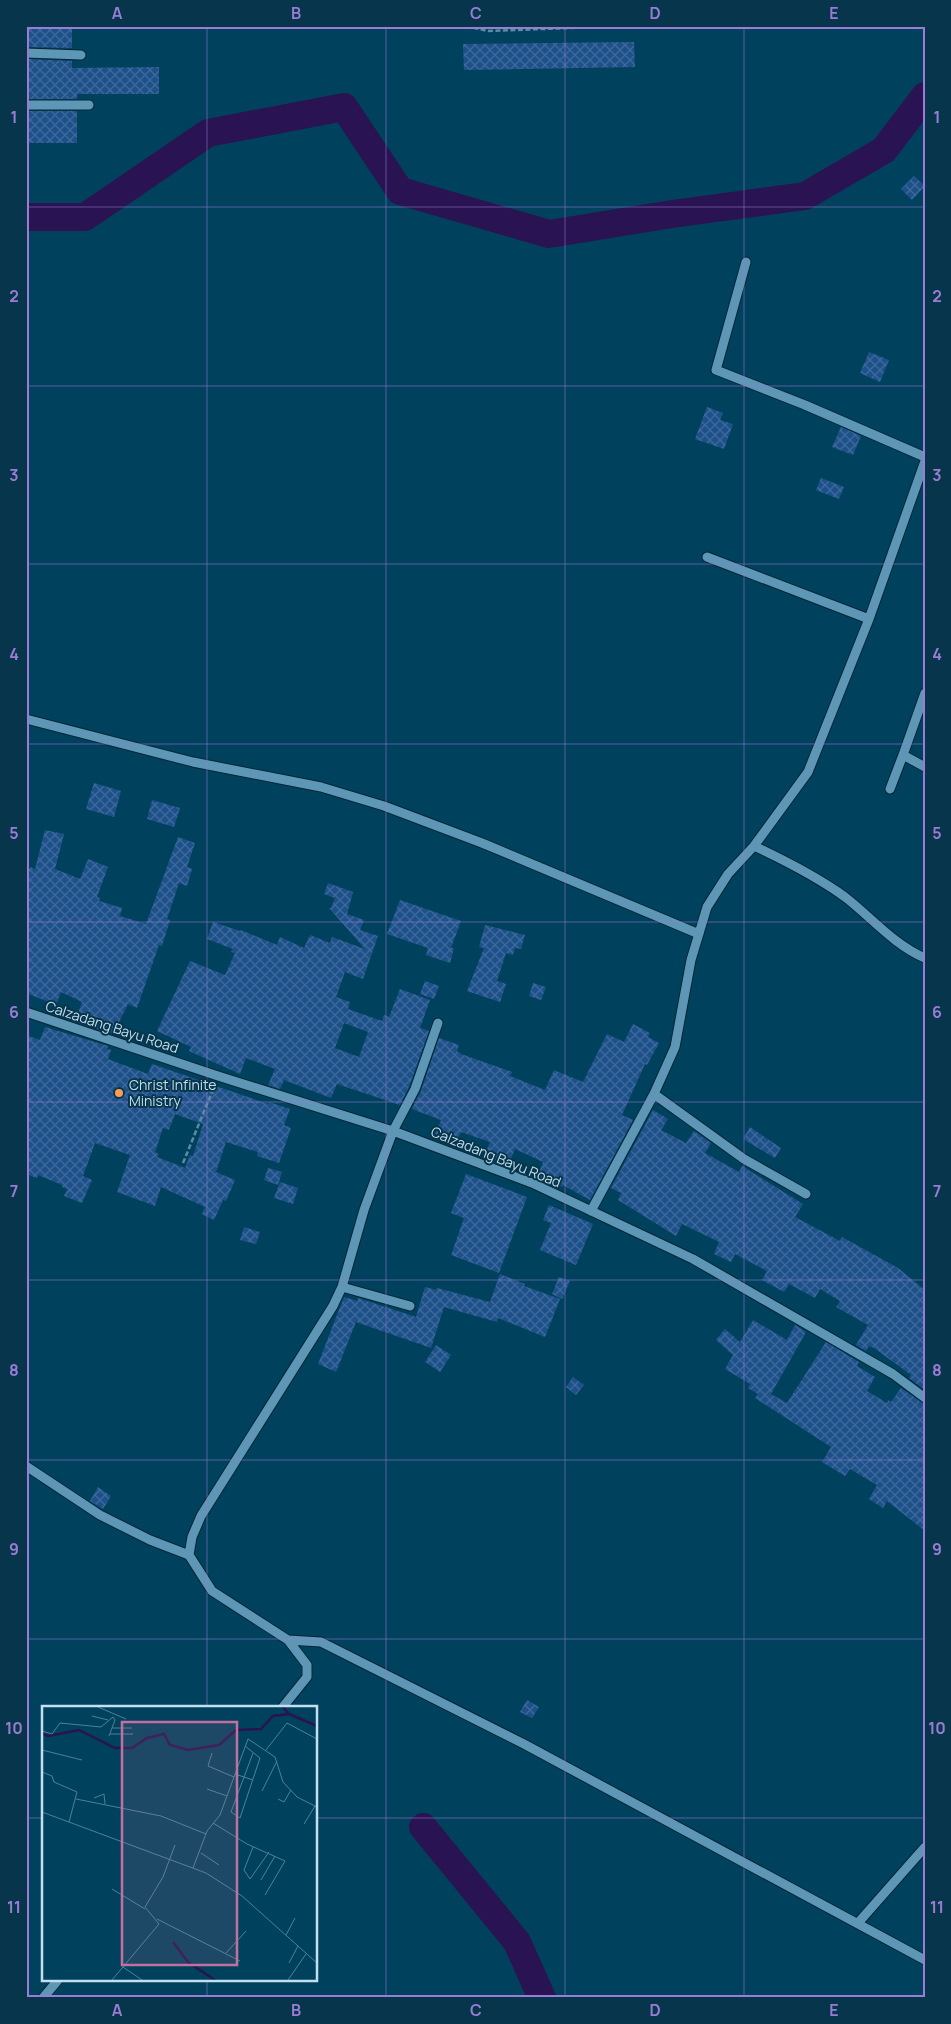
<svg xmlns="http://www.w3.org/2000/svg" width="951" height="2024" font-family="Manrope,sans-serif">
  <style>
    .lines { fill: none; stroke-linecap: round; stroke-linejoin: round }
    .river { stroke: #291352; stroke-width: 28 }
    .building { fill: url(#building-cross-hatch); fill-rule: evenodd }
    .minor-casing { stroke: #072635; stroke-width: 11 }
    .path { stroke: #5b8ca2; stroke-width: 2.5; stroke-dasharray: 5 2.5; stroke-linecap: butt }
    .minor { stroke: #5e97b6; stroke-width: 9 }
    .grid { fill: none; stroke: #9b7cd5; stroke-width: 1; stroke-opacity: 0.55 }
    .poi-dot { fill: #fe9c57; stroke: #07364c; stroke-width: 2 }
    .labels { text-anchor: middle; stroke-width: 4; stroke-linejoin: round; paint-order: stroke }
    .street-label { font-size: 14px; fill: #c2deef; stroke: #07364c }
    .poi-label { font-size: 14px; fill: #c2deef; stroke: #07364c; text-anchor: start }
    .inset-river { fill: none; stroke: #291352; stroke-width: 2.5 }
    .inset-road { fill: none; stroke: #4e8097; stroke-width: 1 }
    .view { fill: #c2719e; fill-opacity: 0.15; stroke: #c2719e; stroke-width: 2.5 }
    .inset-edge { fill: none; stroke: #c2deef; stroke-width: 2.5 }
    .neatline { fill: none; stroke: #9b7cd5; stroke-width: 2 }
    .grid-label { font-size: 16px; text-anchor: middle; font-weight: bold; fill: #9b7cd5 }
  </style>
  <defs>
    <pattern id="building-cross-hatch" width="8" height="8" patternUnits="userSpaceOnUse" patternTransform="scale(1.25)"><rect width="8" height="8" fill="#1e518a"/><path d="M0 0l8 8M0 8l8-8" fill="none" stroke="#3d6a9b"/></pattern>
  </defs>
  <rect width="100%" height="100%" fill="#00425d"/>
  <g class="lines">
    <path class="river" d="M 26,217 L 85,217 L 208,133 L 344,107 L 400,191 L 549,234 L 672,214 L 805,196 L 884,150 L 925,96
      M 423,1827 L 517,1942 L 542,1998"/>
  </g>
  <path class="building" d="M 26,26 L 72,26 L 72,48 L 26,47 Z
    M 634,42 L 635,67 L 464,70 L 463,44 Z
    M 26,59 L 72,61 L 72,68 L 159,67 L 159,94 L 77,94 L 77,99 L 26,99 Z
    M 26,111 L 77,111 L 77,143 L 26,143 Z
    M 914,176 L 925,186 L 912,200 L 901,189 Z
    M 869,352 L 889,360 L 880,382 L 860,373 Z
    M 707,407 L 723,413 L 720,420 L 733,424 L 724,449 L 695,439 Z
    M 841,427 L 861,436 L 853,455 L 832,447 Z
    M 821,478 L 844,487 L 839,499 L 816,490 Z
    M 94,783 L 121,791 L 114,817 L 86,809 Z
    M 152,800 L 180,808 L 174,827 L 147,819 Z
    M 45,830 L 64,834 L 55,869 L 80,879 L 88,859 L 108,867 L 97,897 L 100,898 L 99,901 L 122,908 L 120,916 L 146,924 L 178,837 L 195,843 L 187,867 L 192,869 L 187,886 L 179,883 L 167,919 L 170,920 L 162,946 L 159,945 L 137,1008 L 128,1004 L 113,1034 L 75,1022 L 82,1002 L 61,992 L 56,1005 L 26,993 L 26,877 L 30,867 L 35,869 Z
    M 328,883 L 353,892 L 347,914 L 364,920 L 360,930 L 378,936 L 363,979 L 345,972 L 336,997 L 350,1002 L 348,1009 L 382,1021 L 384,1015 L 389,1017 L 400,989 L 430,1000 L 420,1028 L 429,1031 L 409,1087 L 400,1105 L 337,1084 L 331,1098 L 284,1080 L 280,1089 L 268,1085 L 275,1069 L 246,1058 L 240,1074 L 189,1051 L 191,1047 L 157,1031 L 190,961 L 225,975 L 235,953 L 231,952 L 233,949 L 207,939 L 213,922 L 240,931 L 241,930 L 277,945 L 280,937 L 304,948 L 310,935 L 330,943 L 332,937 L 365,949 L 329,908 L 331,908 L 335,898 L 324,894 ZM 344,1023 L 368,1032 L 359,1057 L 335,1048 Z
    M 400,900 L 461,921 L 451,948 L 454,948 L 450,963 L 426,955 L 428,948 L 387,934 Z
    M 485,925 L 525,935 L 521,949 L 515,948 L 513,955 L 506,953 L 497,981 L 506,984 L 500,1002 L 467,991 L 484,948 L 479,947 Z
    M 425,981 L 439,986 L 434,999 L 420,994 Z
    M 533,983 L 546,987 L 541,1000 L 529,996 Z
    M 633,1024 L 650,1033 L 648,1037 L 659,1043 L 647,1065 L 645,1064 L 622,1115 L 633,1120 L 590,1200 L 563,1185 L 562,1187 L 537,1177 L 543,1162 L 515,1149 L 508,1166 L 484,1156 L 490,1142 L 461,1132 L 456,1143 L 435,1134 L 441,1120 L 412,1109 L 421,1091 L 439,1038 L 459,1045 L 457,1051 L 461,1054 L 512,1072 L 510,1076 L 545,1090 L 554,1070 L 583,1082 L 607,1034 L 624,1042 Z
    M 45,1027 L 108,1046 L 107,1049 L 111,1050 L 108,1059 L 148,1074 L 152,1064 L 268,1104 L 269,1102 L 290,1109 L 284,1125 L 291,1128 L 279,1163 L 257,1156 L 258,1152 L 226,1142 L 216,1172 L 235,1180 L 226,1201 L 223,1200 L 214,1220 L 202,1214 L 205,1207 L 161,1187 L 155,1206 L 117,1192 L 130,1155 L 95,1143 L 83,1176 L 92,1180 L 82,1203 L 64,1196 L 67,1189 L 62,1187 L 62,1185 L 38,1175 L 37,1178 L 26,1174 L 26,1035 L 40,1040 ZM 175,1114 L 203,1124 L 193,1156 L 190,1155 L 185,1168 L 157,1157 L 159,1154 L 155,1152 L 163,1128 L 169,1130 Z
    M 653,1110 L 668,1119 L 661,1130 L 686,1143 L 694,1131 L 711,1143 L 705,1153 L 739,1172 L 742,1166 L 803,1204 L 795,1217 L 840,1241 L 842,1237 L 898,1268 L 925,1290 L 925,1390 L 909,1378 L 911,1375 L 874,1348 L 869,1346 L 866,1351 L 856,1345 L 868,1325 L 836,1307 L 840,1301 L 820,1289 L 815,1298 L 789,1284 L 784,1292 L 762,1280 L 767,1271 L 735,1254 L 731,1262 L 714,1254 L 719,1242 L 682,1224 L 676,1236 L 618,1200 L 621,1193 L 611,1188 Z
    M 750,1127 L 781,1148 L 775,1158 L 743,1139 Z
    M 268,1168 L 282,1172 L 278,1185 L 264,1180 Z
    M 466,1174 L 527,1197 L 499,1273 L 451,1255 L 464,1218 L 451,1213 Z
    M 280,1182 L 298,1188 L 293,1204 L 274,1198 Z
    M 549,1205 L 593,1224 L 576,1265 L 540,1250 L 551,1223 L 543,1220 Z
    M 244,1227 L 260,1232 L 256,1244 L 240,1240 Z
    M 500,1274 L 525,1284 L 524,1286 L 560,1299 L 545,1337 L 498,1318 L 497,1322 L 444,1307 L 431,1348 L 356,1322 L 336,1372 L 318,1364 L 344,1297 L 357,1301 L 358,1298 L 416,1317 L 425,1287 L 436,1290 L 437,1288 L 490,1302 Z
    M 559,1277 L 570,1281 L 562,1299 L 552,1294 Z
    M 753,1320 L 787,1340 L 795,1325 L 806,1332 L 771,1394 L 787,1403 L 826,1342 L 859,1362 L 857,1366 L 875,1377 L 867,1391 L 887,1403 L 888,1400 L 891,1402 L 901,1388 L 925,1404 L 925,1531 L 887,1501 L 883,1508 L 869,1499 L 877,1485 L 850,1469 L 845,1476 L 822,1462 L 831,1447 L 755,1398 L 758,1394 L 748,1388 L 750,1384 L 725,1369 L 733,1355 L 716,1340 L 725,1329 L 740,1342 Z
    M 436,1345 L 451,1355 L 440,1372 L 425,1362 Z
    M 573,1377 L 584,1385 L 576,1395 L 566,1387 Z
    M 98,1487 L 111,1496 L 103,1509 L 90,1501 Z
    M 527,1700 L 539,1707 L 532,1718 L 520,1712 Z"/>
  <g class="lines">
    <defs>
      <path id="minor" d="M 26,53 L 81,55
        M 26,105 L 89,105
        M 746,262 L 716,370 L 805,405 L 925,457
        M 707,557 L 869,619
        M 925,693 L 903,755 L 925,767
        M 26,719 L 193,762 L 321,787 L 384,806 L 482,843 L 699,934
        M 890,789 L 903,755
        M 754,846 C 786,861 816,876 845,897 C 871,917 894,945 925,958
        M 26,1012 L 218,1076 L 393,1131 L 532,1183 L 693,1259 L 893,1374 L 925,1398
        M 654,1094 L 744,1159 L 806,1194
        M 591,1211 L 654,1094 L 675,1047 L 691,960 L 707,907 L 728,874 L 754,846 L 808,772 L 869,619 L 925,461
        M 342,1287 L 410,1306
        M 26,1466 L 100,1515 L 150,1540 L 189,1555
        M 288,1640 L 321,1642 L 524,1744 L 925,1960
        M 282,1708 L 307,1677 L 307,1665 L 288,1640 L 212,1591 L 189,1555 L 192,1537 L 201,1516 L 333,1306 L 342,1287 L 364,1210 L 393,1131 L 415,1089 L 438,1023
        M 858,1923 L 925,1847
        M 43,1998 L 58,1980"/>
    </defs>
    <use href="#minor" class="minor-casing"/>
    <path class="path" d="M 466,26 L 488,31 L 626,26
      M 183,1163 L 214,1087"/>
    <use href="#minor" class="minor"/>
  </g>
  <path class="grid" d="M 207,26 L 207,1708M 386,26 L 386,1998M 565,26 L 565,1998M 744,26 L 744,1998M 26,207 L 925,207M 26,386 L 925,386M 26,564 L 925,564M 26,744 L 925,744M 26,922 L 925,922M 26,1102 L 925,1102M 26,1280 L 925,1280M 26,1460 L 925,1460M 26,1639 L 925,1639M 26,1818 L 44,1818M 316,1818 L 925,1818M 207,1980 L 207,1998"/>
  <circle class="poi-dot" cx="119" cy="1093" r="5"/>
  <g class="labels">
    <g class="street-label">
      <text transform="translate(112 1027) rotate(18)" y="5">Calzadang Bayu Road</text>
      <text transform="translate(496 1157) rotate(22)" y="5">Calzadang Bayu Road</text>
    </g>
    <g class="poi-label">
      <text x="129" y="1090">Christ Infinite<tspan x="129" dy="16">Ministry</tspan></text>
    </g>
  </g>
  <g transform="translate(42 1706)">
    <rect width="275" height="275" fill="#00425d"/>
    <path class="inset-river" d="M 241,1 L 247,8 L 275,20M 0,28 L 6,30 L 37,24 L 73,42 L 90,42 L 105,32 L 122,28 L 128,39 L 146,44 L 177,39 L 194,24 L 219,23 L 231,10 L 247,8M 131,236 L 146,256 L 173,274"/>
    <path class="inset-road" d="M 56,1 L 84,13M 50,10 L 66,14M 70,22 L 90,22M 0,25 L 10,28 L 18,17 L 59,21 L 71,11 L 73,14 L 67,30M 68,28 L 91,28M 203,40 L 218,52 L 198,112 L 189,106 L 211,47M 0,44 L 40,54M 224,44 L 245,17 L 275,33M 170,47 L 166,60 L 192,71M 0,66 L 10,70 L 12,76 L 35,86 L 27,116M 193,68 L 211,74M 165,83 L 185,90M 220,85 L 235,55M 52,92 L 62,88 L 63,98M 34,93 L 119,110 L 164,128M 236,93 L 242,96 L 249,84M 0,106 L 164,167 L 200,190 L 275,257M 171,117 L 205,138 L 243,155 L 223,189M 262,118 L 273,100M 211,141 L 202,164 L 208,173 L 227,146M 159,147 L 177,159M 151,162 L 165,125 L 178,109 L 206,33 L 233,51 L 241,76 L 255,91 L 275,101M 219,174 L 233,150M 70,183 L 103,203M 115,213 L 198,255M 244,229 L 253,212M 184,247 L 204,225M 247,257 L 256,240M 81,261 L 100,274M 70,274 L 117,218 L 103,201 L 121,171 L 133,139M 246,274 L 264,248"/>
    <path class="view" d="M 80,16 L 195,16 L 195,259 L 80,259 Z"/>
    <rect width="275" height="275" class="inset-edge"/>
  </g>
  <rect width="951" height="2024" fill="none" stroke="#07364c" stroke-width="55"/>
  <rect x="28" y="28" width="896" height="1968" class="neatline"/>
  <g class="grid-label">
    <text x="117" y="19">A</text>
    <text x="296" y="19">B</text>
    <text x="476" y="19">C</text>
    <text x="655" y="19">D</text>
    <text x="834" y="19">E</text>
    <text x="14" y="123">1</text>
    <text x="937" y="123">1</text>
    <text x="14" y="302">2</text>
    <text x="937" y="302">2</text>
    <text x="14" y="481">3</text>
    <text x="937" y="481">3</text>
    <text x="14" y="660">4</text>
    <text x="937" y="660">4</text>
    <text x="14" y="839">5</text>
    <text x="937" y="839">5</text>
    <text x="14" y="1018">6</text>
    <text x="937" y="1018">6</text>
    <text x="14" y="1197">7</text>
    <text x="937" y="1197">7</text>
    <text x="14" y="1376">8</text>
    <text x="937" y="1376">8</text>
    <text x="14" y="1555">9</text>
    <text x="937" y="1555">9</text>
    <text x="14" y="1734">10</text>
    <text x="937" y="1734">10</text>
    <text x="14" y="1913">11</text>
    <text x="937" y="1913">11</text>
    <text x="117" y="2016">A</text>
    <text x="296" y="2016">B</text>
    <text x="476" y="2016">C</text>
    <text x="655" y="2016">D</text>
    <text x="834" y="2016">E</text>
  </g>
</svg>
